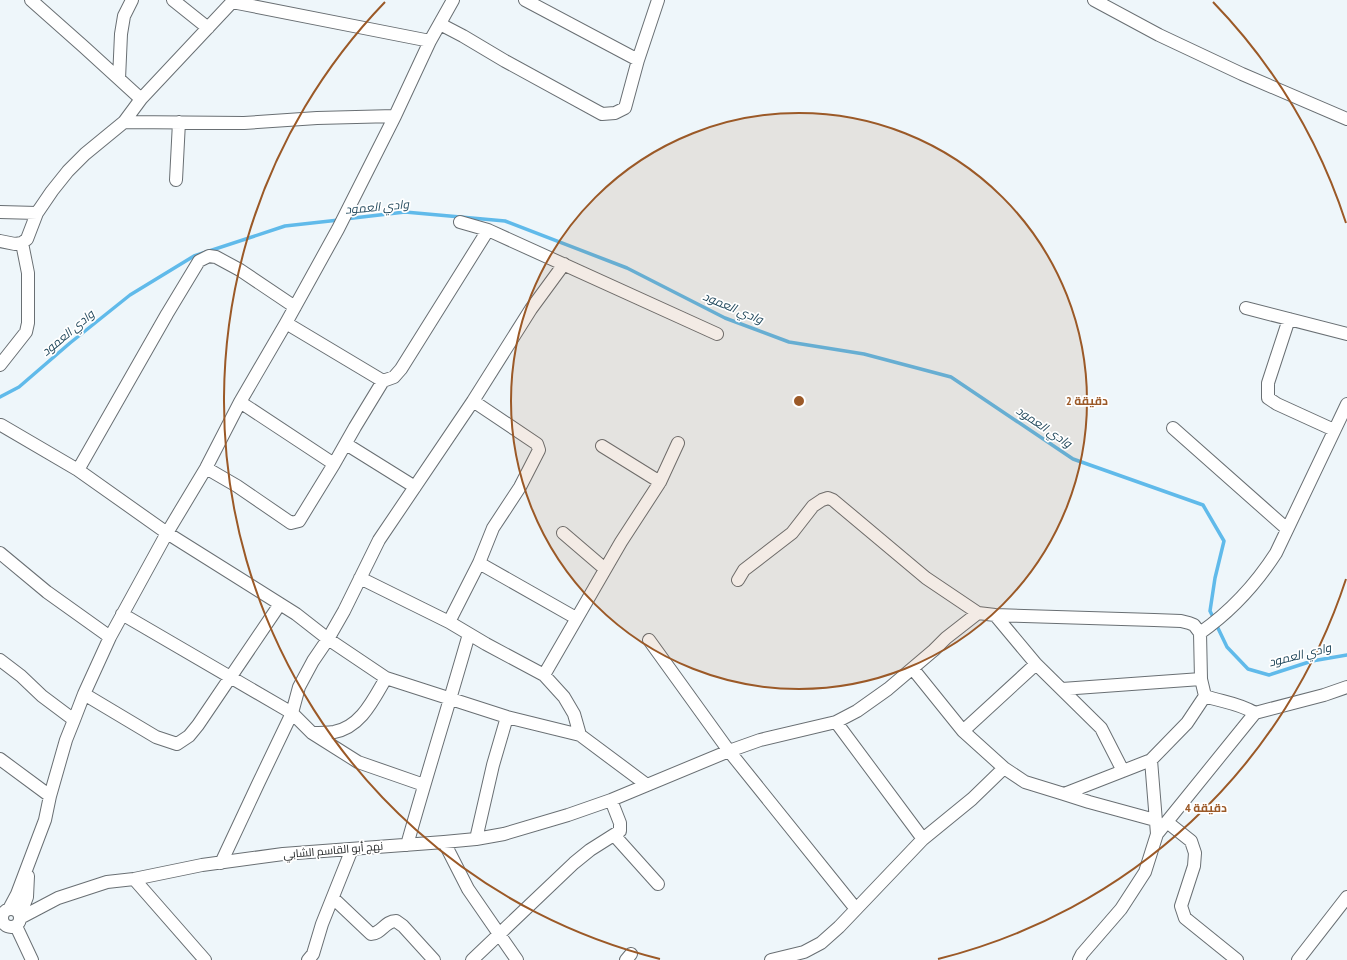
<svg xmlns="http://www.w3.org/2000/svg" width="1347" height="960" font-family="'PT Sans Narrow',Cairo,sans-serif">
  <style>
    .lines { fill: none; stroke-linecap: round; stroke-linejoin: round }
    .stream { stroke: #60baea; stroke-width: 3.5 }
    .minor-casing { stroke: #696f73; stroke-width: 14 }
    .minor { stroke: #fff; stroke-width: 12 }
    .ring { fill: none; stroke: #9b5927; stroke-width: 2 }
    .labels { text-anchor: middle; stroke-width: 3.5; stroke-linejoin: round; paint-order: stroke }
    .street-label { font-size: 11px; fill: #1a1d1e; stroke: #fff }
    .water-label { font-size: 12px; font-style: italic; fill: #1f465a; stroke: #fff }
    .centre { fill: #9b5927; stroke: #fff; stroke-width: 2 }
    .ring-label { font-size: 12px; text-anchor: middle; font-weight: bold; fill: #9b5927; stroke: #fff; stroke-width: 3.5; stroke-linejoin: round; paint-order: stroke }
  </style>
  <rect width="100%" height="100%" fill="#eef6fa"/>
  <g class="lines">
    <path class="stream" d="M 345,219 L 405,212 L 505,221 L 627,268 L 725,318 L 789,342 L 864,354 L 951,377 L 1073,459 L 1203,505 L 1224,541 L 1215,578 L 1210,611 L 1214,619
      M 0,397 L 19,387 L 70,343 L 130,295 L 194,256 L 285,226 L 339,220
      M 1216,624 L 1227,647 L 1248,669 L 1269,675 L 1312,661 L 1347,655"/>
    <defs>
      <path id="minor" d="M 31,0 L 84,47 L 141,99
        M 173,0 L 208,28
        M 525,0 L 638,60
        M 1094,0 L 1159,35 L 1242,74 L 1347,119
        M 232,2 L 430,41
        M 440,24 L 463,36 L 505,61 L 602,114 L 615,113 L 625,108 L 638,60 L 658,0
        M 119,79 L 121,34 L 124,16 L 132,0
        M 124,122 L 244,123 L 317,118 L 395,116
        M 176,180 L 179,122
        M 0,212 L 37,213
        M 460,222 L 488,230 L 717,334
        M 0,241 L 15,244 L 22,243 L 27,239 L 37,213 L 52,191 L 68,171 L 85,154 L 124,122 L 141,99 L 234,0
        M 1246,308 L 1347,334
        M 1289,319 L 1268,383 L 1268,398 L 1277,404 L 1334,430
        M 286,323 L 383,381
        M 0,365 L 26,332 L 28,323 L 28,273 L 22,243
        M 240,402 L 334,464
        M 1,425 L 78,470 L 167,533 L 296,614 L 328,639 L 386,678 L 507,717 L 580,735 L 647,785
        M 1173,428 L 1287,529
        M 346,444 L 415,487
        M 602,446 L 660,482
        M 206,468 L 237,486 L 291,523 L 299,521 L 334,464 L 355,427 L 383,381 L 394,377 L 401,369 L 488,230
        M 78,470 L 167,314 L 199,261 L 209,256 L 216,257 L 240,270 L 295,307
        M 563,533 L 605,569
        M 0,553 L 47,592 L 110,637
        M 479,563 L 576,618
        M 360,578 L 449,622 L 486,644 L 544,675 L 564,697 L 574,714 L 580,735
        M 738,580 L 744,570 L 792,533 L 813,506 L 822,500 L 828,498 L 833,500 L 926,578 L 978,613
        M 122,614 L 292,713 L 312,733 L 358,762 L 424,785
        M 449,622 L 479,563 L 493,528 L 520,487 L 539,450 L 537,444 L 473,401
        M 1200,633 C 1230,612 1256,584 1276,553 L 1347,404
        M 649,640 L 729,751 L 856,909
        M 0,660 L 21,676 L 42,696 L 74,720
        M 544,675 L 621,542 L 660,482 L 678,443
        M 1062,689 L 1201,679
        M 84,694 L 156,737 L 177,744 L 189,736 L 198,725 L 280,604
        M 1205,696 C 1222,702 1239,703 1255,713
        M 836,722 L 923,839 L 972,799 L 1004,768 L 963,731 L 913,669
        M 963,731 L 1036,664
        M 312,733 C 319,733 326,733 334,732 C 361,727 373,700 386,678
        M 0,759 L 50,796
        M 1151,760 L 1157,834 L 1255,713 L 1324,695 L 1347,687
        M 1004,768 L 1025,782 L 1064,794 L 1123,771
        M 1064,794 L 1089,802 L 1155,820
        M 1167,822 L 1191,841 L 1195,853 L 1194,866 L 1181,906 L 1185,918 L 1237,960
        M 614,835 L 658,884
        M 476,839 L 493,765 L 507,717
        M 444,842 L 468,889 L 517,960
        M 407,845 C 427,774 449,704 469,634
        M 221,863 L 258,784 L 292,713 L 299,687 L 313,661 L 328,639 L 344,611 L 379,540 L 473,401 L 531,309 L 564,264
        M 134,879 L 205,960
        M 333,898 L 371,934 C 381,934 385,921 396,921 L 403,926 L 434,960
        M2 918a9 9 0 1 1 18 0a9 9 0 1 1-18 0Z
        M 9,909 L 17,894 L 45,820 L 50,796 L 66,740 L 74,720 L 84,694 L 110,637 L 167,533 L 206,468 L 240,402 L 286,323 L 338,229 L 395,116 L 430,41 L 453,0
        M 20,915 L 27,897 L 28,876
        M 20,918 L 58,898 L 107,882 L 134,879 L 202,865 L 283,854 L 444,842 L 476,839 L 504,834 L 568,815 L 611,800 L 729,751 L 760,740 L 836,722 L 857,711 L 888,689 L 934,650 L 946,638 L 978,613 L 995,615 L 1154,620 L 1181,621 L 1189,623 L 1194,625 L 1200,633 L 1201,679 L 1205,696 L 1187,723 L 1151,760 L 1123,771 L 1101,728 L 1036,664 L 995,615
        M 16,926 L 32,960
        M 308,960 L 313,954 L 322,924 L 352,849
        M 472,960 L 574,863 L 590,850 L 620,831 L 620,823 L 611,800
        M 626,960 L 631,954
        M 771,960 L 804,952 L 821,943 L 839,927 L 923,839
        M 1079,960 L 1082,954 L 1121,909 L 1145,872 L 1157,834
        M 1298,960 L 1347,897"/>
    </defs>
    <use href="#minor" class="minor-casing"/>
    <use href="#minor" class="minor"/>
  </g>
  <circle cx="799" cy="401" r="288" fill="#9b5927" fill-opacity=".12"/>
  <g class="ring">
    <circle cx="799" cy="401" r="288"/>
    <path d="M1346 579A575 575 0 0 1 938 959M660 959A575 575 0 0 1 385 2M1213 2A575 575 0 0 1 1346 223"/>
  </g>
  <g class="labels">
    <g class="street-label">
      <text transform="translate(333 850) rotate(-5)" y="4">نهج أبو القاسم الشابي</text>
    </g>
    <g class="water-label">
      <text transform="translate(377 207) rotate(-5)" y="4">وادي العمود</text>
      <text transform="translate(733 308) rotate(23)" y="4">وادي العمود</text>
      <text transform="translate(68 333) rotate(-40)" y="4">وادي العمود</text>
      <text transform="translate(1044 427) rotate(34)" y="4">وادي العمود</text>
      <text transform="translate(1300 655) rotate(-14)" y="4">وادي العمود</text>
    </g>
  </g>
  <circle cx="799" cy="401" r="6" class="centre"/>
  <g class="ring-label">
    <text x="1087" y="405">2 دقيقة</text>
    <text x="1206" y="812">4 دقيقة</text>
  </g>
</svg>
